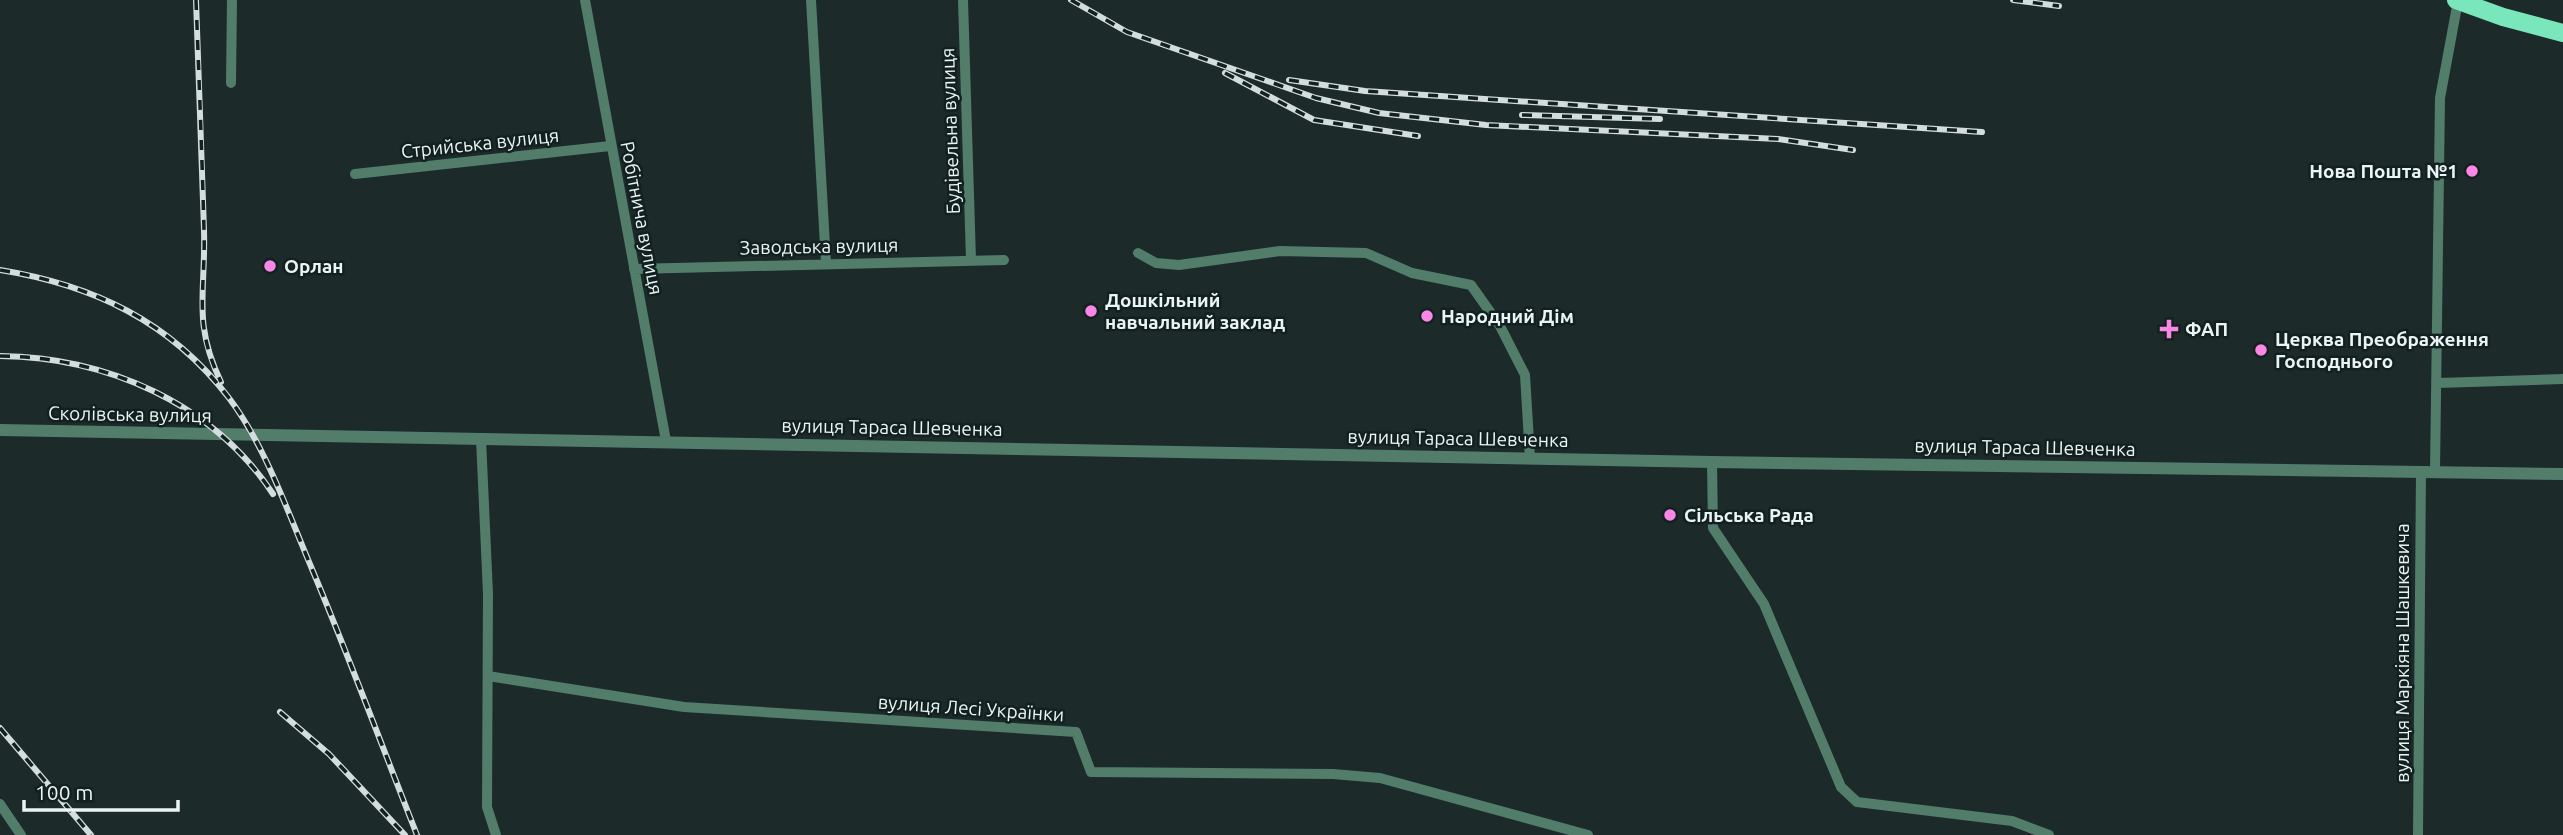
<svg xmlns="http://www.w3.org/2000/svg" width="2563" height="835" font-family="Ubuntu,sans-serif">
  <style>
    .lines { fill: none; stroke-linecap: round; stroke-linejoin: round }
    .minor { stroke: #517d6a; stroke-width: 10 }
    .tertiary { stroke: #517d6a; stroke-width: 12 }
    .trunk { stroke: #7ae6bb; stroke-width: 18 }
    .rail-casing { stroke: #d3dddd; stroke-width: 6 }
    .rail { stroke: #122120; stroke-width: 3.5; stroke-dasharray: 10; stroke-linecap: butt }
    .poi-dot { fill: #fa87e6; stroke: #122120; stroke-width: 2.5 }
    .labels { text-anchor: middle; stroke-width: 5; stroke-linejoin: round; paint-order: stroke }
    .street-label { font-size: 19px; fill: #ebf4f4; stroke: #122120 }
    .poi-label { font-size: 19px; font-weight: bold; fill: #ebf4f4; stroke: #122120; text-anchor: start }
  </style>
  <rect width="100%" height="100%" fill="#1c2a2a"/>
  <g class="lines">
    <path class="minor" d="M 585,0 L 666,441
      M 811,0 L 826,263
      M 963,0 L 971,260
      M 231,83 L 232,0
      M 355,174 L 610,146
      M 1138,253 L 1156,263 L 1179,265 L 1280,251 L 1366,253 L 1412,273 L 1471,285 L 1500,326 L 1525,375 L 1530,458
      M 634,269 L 1004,260
      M 2438,383 L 2563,379
      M 481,439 L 488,594 L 487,807 L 496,835
      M 1712,462 L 1713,528 L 1764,604 L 1841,787 L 1857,802 L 2012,821 L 2049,835
      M 2435,471 L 2440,98 L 2458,1
      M 488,676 L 684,707 L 1076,732 L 1091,772 L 1333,774 L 1380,778 L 1588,835
      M 0,804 L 21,835
      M 2418,835 L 2421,471"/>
    <path class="tertiary" d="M 0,430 L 1712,462 L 2563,474"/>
    <path class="trunk" d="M 2456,0 L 2503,17 L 2563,33"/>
    <defs>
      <path id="rail" d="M 196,0 C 199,77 202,154 204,230 C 206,292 192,322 221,382
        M 1071,0 L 1127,32 L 1316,98 L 1379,113 L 1486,125 L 1778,139 L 1853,150
        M 2013,0 L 2059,6
        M 1225,73 L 1314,120 L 1418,136
        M 1289,80 L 1365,91 L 1982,132
        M 1522,115 L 1660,119
        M 0,270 C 93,285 170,321 229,398 C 266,447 288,513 312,569 C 349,657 382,746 417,835
        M 0,356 C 106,357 213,403 273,494
        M 280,712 L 329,754 L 405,835
        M 0,728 L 91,835"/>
    </defs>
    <use href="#rail" class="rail-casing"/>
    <use href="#rail" class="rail"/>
  </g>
  <g class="poi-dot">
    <circle cx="2472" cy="171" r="7"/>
    <circle cx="270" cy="266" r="7"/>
    <circle cx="1091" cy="311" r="7"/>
    <circle cx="1427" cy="316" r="7"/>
    <path d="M2165.5 318.5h7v7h7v7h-7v7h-7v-7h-7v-7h7z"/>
    <circle cx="2261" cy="350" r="7"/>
    <circle cx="1670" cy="515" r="7"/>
  </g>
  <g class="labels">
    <g class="street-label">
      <text transform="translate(950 131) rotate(-92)" y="7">Будівельна вулиця</text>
      <text transform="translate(480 143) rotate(-6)" y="7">Стрийська вулиця</text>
      <text transform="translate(642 218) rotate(79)" y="7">Робітнича вулиця</text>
      <text transform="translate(819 246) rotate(-1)" y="7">Заводська вулиця</text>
      <text transform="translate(130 414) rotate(1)" y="7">Сколівська вулиця</text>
      <text transform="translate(892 427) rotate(1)" y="7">вулиця Тараса Шевченка</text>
      <text transform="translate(1458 438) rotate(1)" y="7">вулиця Тараса Шевченка</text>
      <text transform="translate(2025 447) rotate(1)" y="7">вулиця Тараса Шевченка</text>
      <text transform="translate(2402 653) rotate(-90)" y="7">вулиця Маркіяна Шашкевича</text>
      <text transform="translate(971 708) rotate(4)" y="7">вулиця Лесі Українки</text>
    </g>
    <g class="poi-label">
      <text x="2458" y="178" text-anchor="end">Нова Пошта №1</text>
      <text x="284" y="273">Орлан</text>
      <text x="1105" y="307">Дошкільний<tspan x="1105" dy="22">навчальний заклад</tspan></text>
      <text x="1441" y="323">Народний Дім</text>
      <text x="2185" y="336">ФАП</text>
      <text x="2275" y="346">Церква Преображення<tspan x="2275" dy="22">Господнього</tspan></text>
      <text x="1684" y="522">Сільська Рада</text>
    </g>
  </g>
  <path d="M24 800v10h154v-10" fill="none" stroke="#ebf4f4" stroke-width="3.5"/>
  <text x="35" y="800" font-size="21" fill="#ebf4f4" stroke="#122120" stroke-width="5" paint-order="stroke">100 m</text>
</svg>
